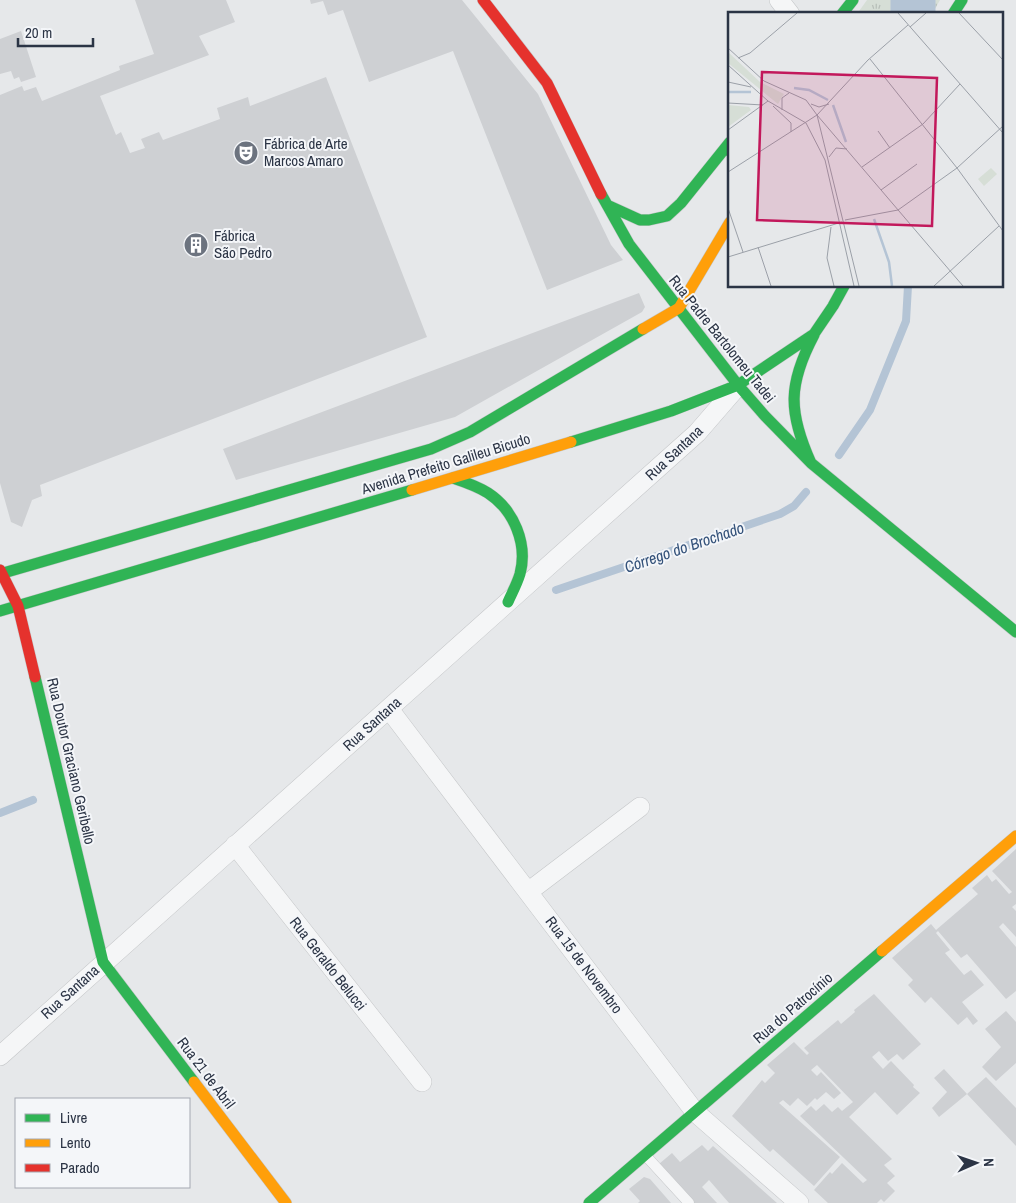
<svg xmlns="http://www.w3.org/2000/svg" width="1016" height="1203" font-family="'Archivo Narrow',sans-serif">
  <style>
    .grass { fill: url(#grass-tufts) }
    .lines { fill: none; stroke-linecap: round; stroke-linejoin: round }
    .stream { stroke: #b4c4d5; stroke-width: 8 }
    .river { stroke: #b4c4d5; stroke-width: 45 }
    .building { fill: #ced0d3 }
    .lane-casing { stroke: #c4c6c8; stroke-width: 11 }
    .street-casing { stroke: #c4c6c8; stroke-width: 20 }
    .fast-casing { stroke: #c4c6c8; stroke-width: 12 }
    .slow-casing { stroke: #c4c6c8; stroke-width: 12 }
    .jam-casing { stroke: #c4c6c8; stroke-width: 12 }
    .lane { stroke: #f5f6f7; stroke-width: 10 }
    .street { stroke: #f5f6f7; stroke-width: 19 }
    .fast { stroke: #30b455; stroke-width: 11 }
    .slow { stroke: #ff9f0a; stroke-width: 11 }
    .jam { stroke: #e5322d; stroke-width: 11 }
    .labels { text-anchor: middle; stroke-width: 4; stroke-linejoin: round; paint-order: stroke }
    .poi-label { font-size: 15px; fill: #2b3445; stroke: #f4f6f9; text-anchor: start }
    .street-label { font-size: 15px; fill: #2b3445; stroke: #f4f6f9 }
    .water-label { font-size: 16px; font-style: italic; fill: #34527a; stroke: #f4f6f9 }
    .inset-river { fill: none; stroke: #b4c4d5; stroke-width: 2.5 }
    .inset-road { fill: none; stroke: #9ba0a8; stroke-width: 1 }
    .view { fill: #c2185b; fill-opacity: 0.15; stroke: #c2185b; stroke-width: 2.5 }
    .inset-edge { fill: none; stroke: #2b3445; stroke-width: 2.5 }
  </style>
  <defs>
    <pattern id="grass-tufts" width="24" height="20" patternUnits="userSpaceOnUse" patternTransform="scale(1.25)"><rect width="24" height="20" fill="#d6ded6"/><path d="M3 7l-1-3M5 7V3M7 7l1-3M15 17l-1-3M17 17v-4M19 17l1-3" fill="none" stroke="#b8bfb9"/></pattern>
  </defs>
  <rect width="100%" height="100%" fill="#e6e8ea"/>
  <path class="grass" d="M 867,0 L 940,0 L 932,14 L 857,14 Z"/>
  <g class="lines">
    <path class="stream" d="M 839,455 L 870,410 L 906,321 L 908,286
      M 556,590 L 780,514 L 794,506 L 806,492
      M 0,813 L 33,800"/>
    <path class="river" d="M 913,14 L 913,0"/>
  </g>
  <path class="building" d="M 135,0 L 226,0 L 235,22 L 199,36 L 209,55 L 100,96 L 116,135 L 121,132 L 130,153 L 145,148 L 141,139 L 159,132 L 163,140 L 220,119 L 217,108 L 248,97 L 250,106 L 326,77 L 427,337 L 40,485 L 42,496 L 32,500 L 22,527 L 11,522 L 0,483 L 0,95 L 22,86 L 24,91 L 36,87 L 42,101 L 120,70 L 119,66 L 154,54 Z
    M 310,0 L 462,0 L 538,94 L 611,245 L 623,260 L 547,290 L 453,51 L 369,82 L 343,10 L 328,15 L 323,1 L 311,4 Z
    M 21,31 L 36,77 L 21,82 L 19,77 L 14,79 L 11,71 L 0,74 L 0,39 Z
    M 639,293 L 645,307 L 642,312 L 455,417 L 236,480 L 223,449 Z
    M 1016,849 L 1016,904 L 1012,907 L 1016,911 L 1016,937 L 1003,923 L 999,927 L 1016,947 L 1016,991 L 1006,999 L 967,954 L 961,958 L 938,931 L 936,933 L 950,950 L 945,953 L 964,975 L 971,970 L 984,985 L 962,1002 L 978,1021 L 973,1025 L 967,1017 L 958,1025 L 931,997 L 925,1003 L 908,985 L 913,980 L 892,958 L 931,924 L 936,930 L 978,894 L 972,888 L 987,875 L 992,882 L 996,879 L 1009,894 L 1012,892 L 992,871 Z
    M 874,994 L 921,1044 L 903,1060 L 897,1054 L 888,1061 L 879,1051 L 872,1057 L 883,1069 L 891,1061 L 914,1085 L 913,1087 L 920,1093 L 897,1115 L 875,1092 L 849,1117 L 892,1159 L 884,1165 L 895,1176 L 887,1183 L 895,1191 L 884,1202 L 881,1199 L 877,1203 L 828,1203 L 814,1190 L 830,1172 L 832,1174 L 842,1163 L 863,1183 L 867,1180 L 800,1116 L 811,1106 L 816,1111 L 824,1104 L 832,1112 L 838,1107 L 842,1111 L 853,1102 L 817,1065 L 811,1070 L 817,1076 L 821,1072 L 841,1093 L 834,1099 L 826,1092 L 817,1100 L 815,1098 L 807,1106 L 798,1098 L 790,1106 L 783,1100 L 779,1103 L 840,1157 L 814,1186 L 773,1149 L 770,1152 L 732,1116 L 762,1080 L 765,1083 L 775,1073 L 767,1065 L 794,1042 L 807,1055 L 809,1053 L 804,1048 L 838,1020 L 841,1024 L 855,1012 L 854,1010 Z
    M 1006,1011 L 1016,1022 L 1016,1063 L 996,1081 L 982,1067 L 1001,1047 L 985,1029 Z
    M 944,1069 L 967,1094 L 939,1117 L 932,1108 L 947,1092 L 934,1078 Z
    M 986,1077 L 1016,1108 L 1016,1146 L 967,1094 Z
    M 702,1145 L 708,1151 L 713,1146 L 777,1203 L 729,1203 L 709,1180 L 702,1187 L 717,1203 L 690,1203 L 659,1164 L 672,1153 L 680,1162 Z
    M 644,1177 L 650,1179 L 671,1203 L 638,1203 L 640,1201 L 629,1189 Z"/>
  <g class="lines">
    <defs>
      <path id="lane" d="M 646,1156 L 689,1203"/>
      <path id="street" d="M 779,0 L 790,14
        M 389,709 L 695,1112 L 799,1203
        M 235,845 L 422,1082
        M 528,892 L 640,807
        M 0,1056 L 697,433 L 736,388"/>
      <path id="fast" d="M 842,14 L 853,0
        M 953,14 L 962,0
        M 723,151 L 730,149
        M 601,194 L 629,244 L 738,385 L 765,416 L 811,463 L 1016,632
        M 607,205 L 640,220 L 649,220 L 667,216 L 681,203 L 730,142
        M 571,442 L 671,411 L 738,385 L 814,334 L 833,306 L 844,286
        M 811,463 C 788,412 788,384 814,335
        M 453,478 C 465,482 477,486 488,493 C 514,510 528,544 520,574 C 517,584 512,593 508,602
        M 0,574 L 431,449 L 470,432 L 643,329
        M 0,611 L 412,490
        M 35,677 L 103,962 L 194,1082
        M 589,1203 L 882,951"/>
      <path id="slow" d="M 643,329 L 679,308 L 730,222
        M 412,490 L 571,442
        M 882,951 L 1016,836
        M 194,1082 L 286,1203"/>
      <path id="jam" d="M 483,0 L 547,83 L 601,194
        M 0,570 L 18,606 L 35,677"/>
    </defs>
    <use href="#lane" class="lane-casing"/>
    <use href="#street" class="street-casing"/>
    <use href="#fast" class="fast-casing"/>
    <use href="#slow" class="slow-casing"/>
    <use href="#jam" class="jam-casing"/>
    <use href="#lane" class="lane"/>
    <use href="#street" class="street"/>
    <use href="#fast" class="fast"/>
    <use href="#slow" class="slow"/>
    <use href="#jam" class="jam"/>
  </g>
  <defs>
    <symbol id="theatre-disc" viewBox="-11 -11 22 22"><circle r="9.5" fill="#6c737f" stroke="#f4f6f9"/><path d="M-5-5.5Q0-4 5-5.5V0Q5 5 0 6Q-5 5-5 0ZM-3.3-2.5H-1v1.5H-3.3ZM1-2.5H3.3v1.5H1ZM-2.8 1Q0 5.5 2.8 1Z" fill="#fff"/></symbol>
    <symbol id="building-disc" viewBox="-11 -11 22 22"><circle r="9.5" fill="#6c737f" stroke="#f4f6f9"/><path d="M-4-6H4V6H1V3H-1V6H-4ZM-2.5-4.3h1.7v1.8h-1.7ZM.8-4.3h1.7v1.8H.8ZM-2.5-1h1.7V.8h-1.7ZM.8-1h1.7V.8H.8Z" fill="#fff"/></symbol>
  </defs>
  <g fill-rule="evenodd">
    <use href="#theatre-disc" x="232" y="139" width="28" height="28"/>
    <use href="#building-disc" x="182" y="231" width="28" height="28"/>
  </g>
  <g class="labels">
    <g class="poi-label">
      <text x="264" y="149">Fábrica de Arte<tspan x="264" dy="17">Marcos Amaro</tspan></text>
      <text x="214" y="241">Fábrica<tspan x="214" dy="17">São Pedro</tspan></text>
    </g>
    <g class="street-label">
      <text transform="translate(722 339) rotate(51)" y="5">Rua Padre Bartolomeu Tadei</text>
      <text transform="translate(674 453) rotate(-43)" y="5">Rua Santana</text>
      <text transform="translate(446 464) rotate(-17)" y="5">Avenida Prefeito Galileu Bicudo</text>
      <text transform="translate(372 724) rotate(-42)" y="5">Rua Santana</text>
      <text transform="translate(71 761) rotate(77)" y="5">Rua Doutor Graciano Geribello</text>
      <text transform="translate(328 964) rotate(52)" y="5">Rua Geraldo Belucci</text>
      <text transform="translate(584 965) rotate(53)" y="5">Rua 15 de Novembro</text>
      <text transform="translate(70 992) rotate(-42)" y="5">Rua Santana</text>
      <text transform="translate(793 1008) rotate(-41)" y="5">Rua do Patrocínio</text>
      <text transform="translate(206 1073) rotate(53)" y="5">Rua 21 de Abril</text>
    </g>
    <g class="water-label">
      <text transform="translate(684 547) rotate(-19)" y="6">Córrego do Brochado</text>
    </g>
  </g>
  <g transform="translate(728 12)">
    <rect width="275" height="275" fill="#e6e8ea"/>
    <path d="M 0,40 L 32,70 L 56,82 L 50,92 L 0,51 Z" fill="#d6ded6"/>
    <path d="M 0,93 L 21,95 L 23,98 L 0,115 Z" fill="#d6ded6"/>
    <path d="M 263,156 L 269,162 L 256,174 L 250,167 Z" fill="#d6ded6"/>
    <path class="inset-river" d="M 66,76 L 81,78 L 100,88M 0,80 L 23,80M 105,93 L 118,130M 146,207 L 161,250 L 164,274"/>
    <path class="inset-road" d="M 170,1 L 275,121M 231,1 L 275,48M 180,13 L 140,48 L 89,103 L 235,274M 182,15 L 198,1M 0,36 L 36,69 L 78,88 L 89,103 L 131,274M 10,46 L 22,41 L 69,1M 142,47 L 229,156 L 275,219M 0,53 L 40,89 L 78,111 L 97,148 L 126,274M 0,70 L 23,75M 0,91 L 35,93M 83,92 L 91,95 L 101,92M 45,94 L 63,111 L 63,120M 54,98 L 54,86 L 61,81M 0,118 L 40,89M 150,119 L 162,136M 101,145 L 108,136 L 119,137M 134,155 L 195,112 L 232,72M 0,160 L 89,103M 153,178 L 189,152M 0,196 L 15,240M 117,208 L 170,198 L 229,156 L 275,114M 103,215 L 99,246 L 106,274M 30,235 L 43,274M 0,245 L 114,210M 206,274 L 271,214"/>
    <path class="view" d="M 34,60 L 209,66 L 204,214 L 29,208 Z"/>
    <rect width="275" height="275" class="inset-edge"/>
  </g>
  <rect x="15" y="1098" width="175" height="90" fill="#f4f6f9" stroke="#a4a8b1"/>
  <rect x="25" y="1114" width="25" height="8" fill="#30b455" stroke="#a4a8b1"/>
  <text x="60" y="1123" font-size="15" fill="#2b3445">Livre</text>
  <rect x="25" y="1139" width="25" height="8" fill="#ff9f0a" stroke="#a4a8b1"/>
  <text x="60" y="1148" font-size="15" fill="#2b3445">Lento</text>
  <rect x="25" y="1164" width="25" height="8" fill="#e5322d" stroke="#a4a8b1"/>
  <text x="60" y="1173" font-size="15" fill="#2b3445">Parado</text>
  <g transform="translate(976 1163) rotate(88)" stroke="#f4f6f9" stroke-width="4" paint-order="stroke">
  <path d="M0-4L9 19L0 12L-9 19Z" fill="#2b3445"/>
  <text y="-8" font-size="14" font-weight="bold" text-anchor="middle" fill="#2b3445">N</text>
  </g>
  <path d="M18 38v8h75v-8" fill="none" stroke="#2b3445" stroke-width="2.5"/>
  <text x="25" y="38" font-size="15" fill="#2b3445" stroke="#f4f6f9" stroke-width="4" paint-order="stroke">20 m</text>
</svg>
